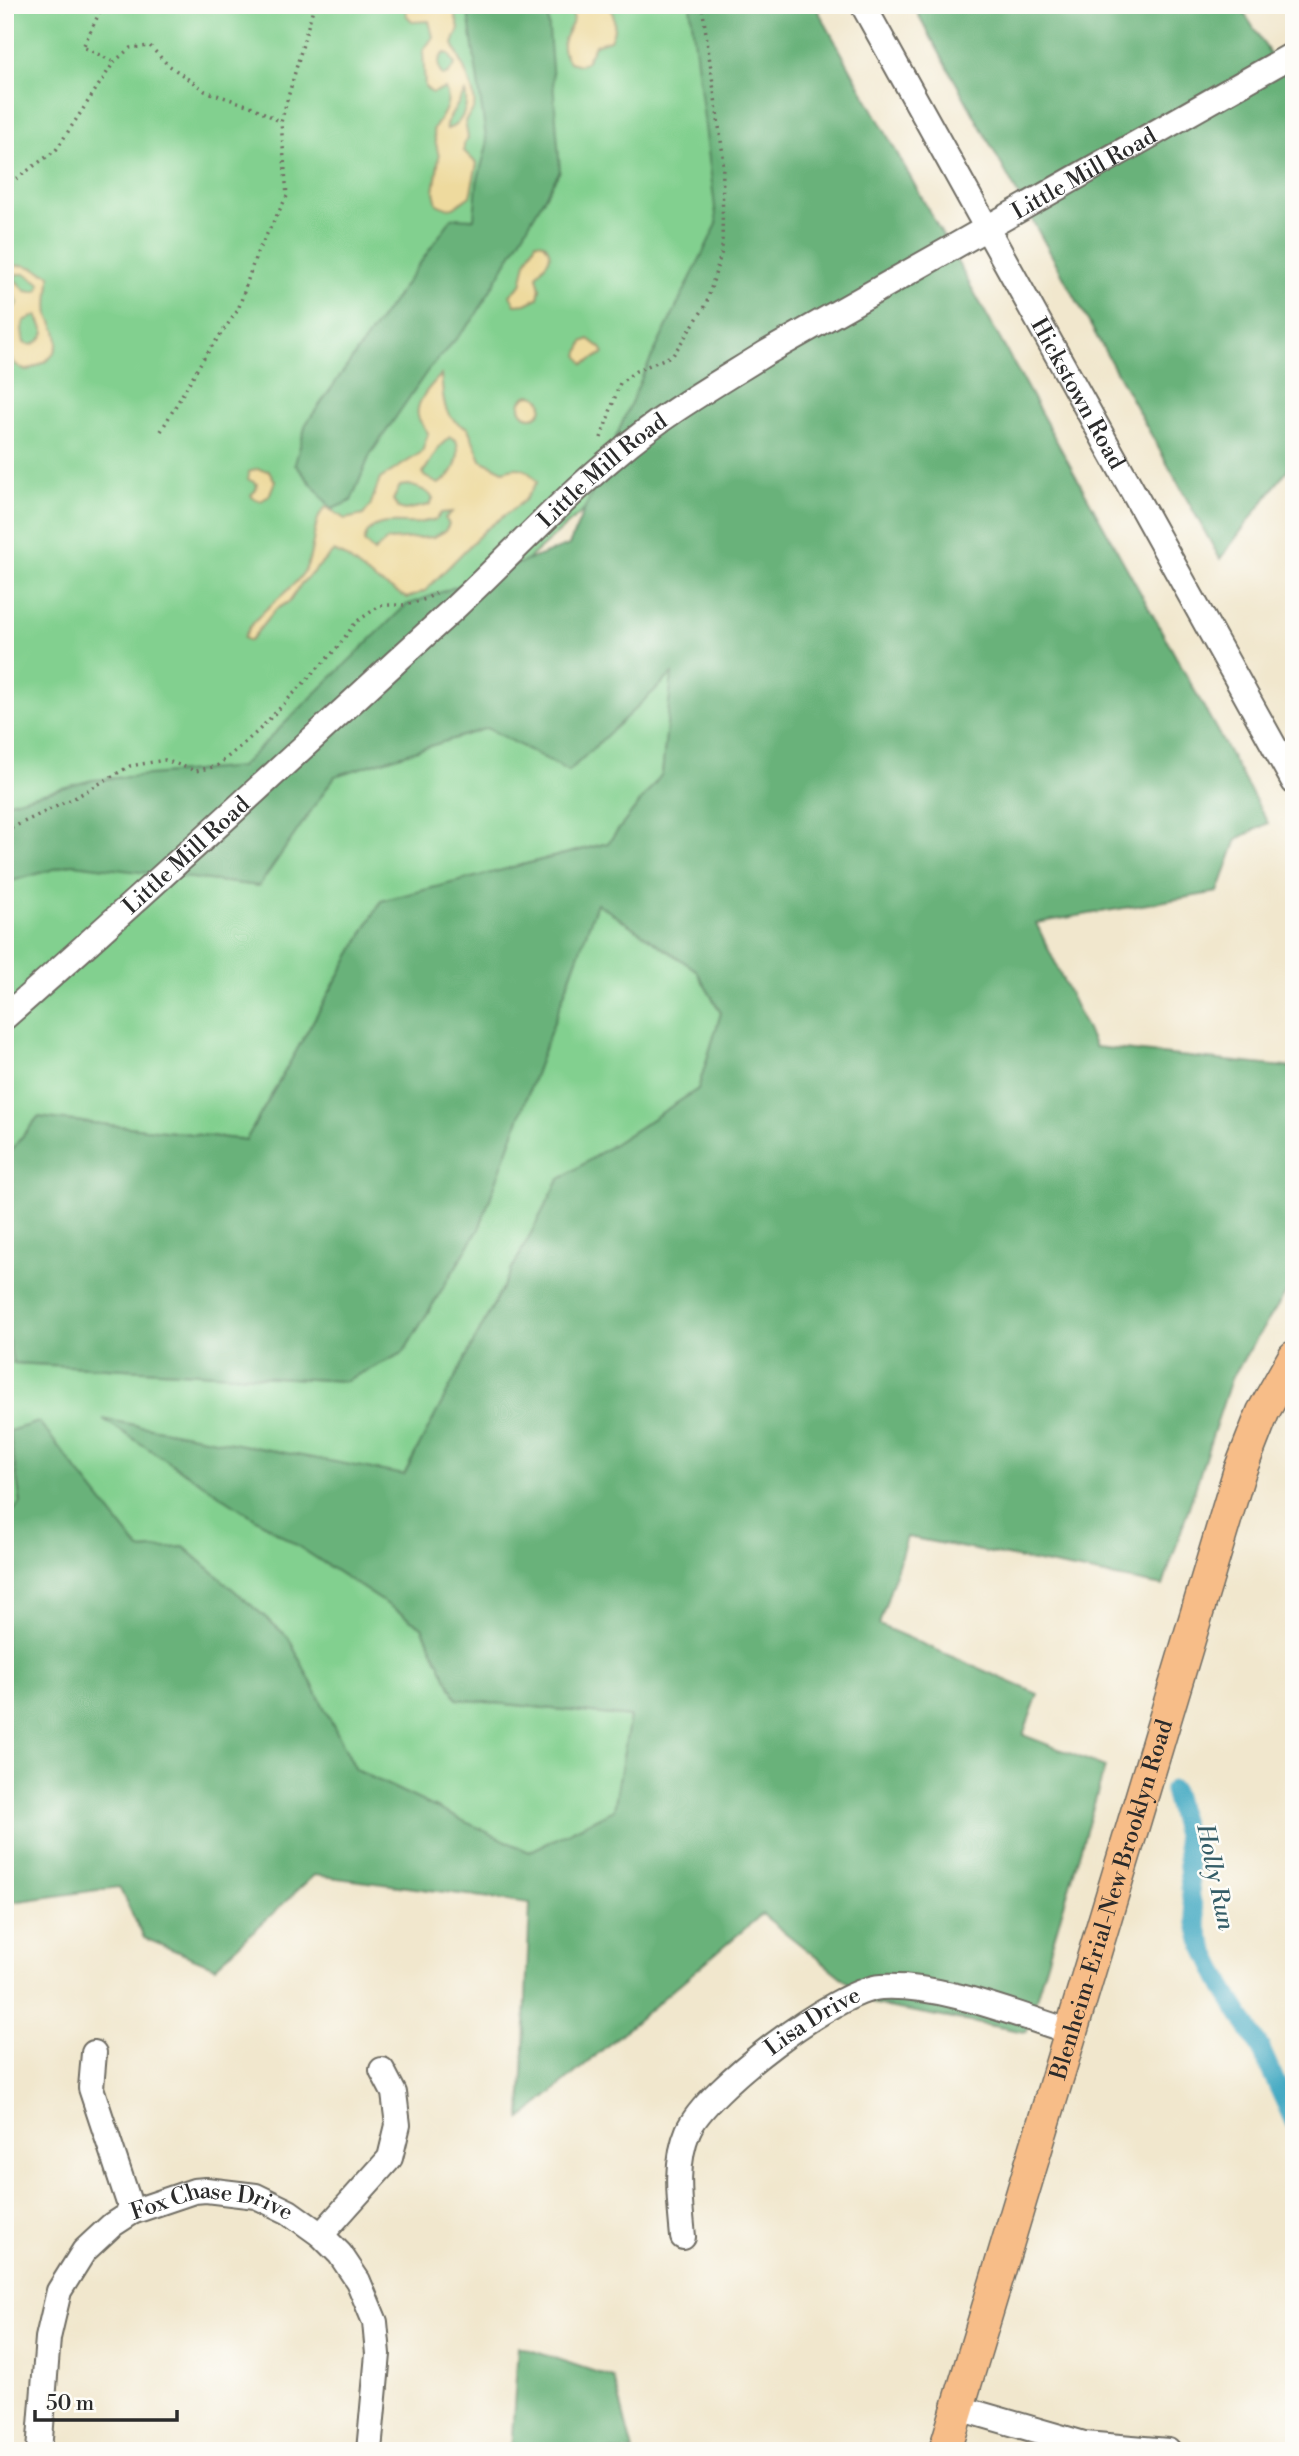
<svg xmlns="http://www.w3.org/2000/svg" width="1299" height="2456" font-family="'Libre Bodoni',serif">
  <style>
    .green { fill: #82d08f; stroke: #567e5d; stroke-width: 2 }
    .forest { fill: #69b27a; stroke: #4a6e52; stroke-width: 2 }
    .sand { fill: #eeda9e; stroke: #8c8264; stroke-width: 2; fill-rule: evenodd }
    .lines { fill: none; stroke-linecap: round; stroke-linejoin: round }
    .canal { stroke: #42a9c2; stroke-width: 19 }
    .minor-casing { stroke: #706d64; stroke-width: 28 }
    .major-casing { stroke: #706d64; stroke-width: 35 }
    .path { stroke: #706d64; stroke-width: 3.5; stroke-dasharray: 2 5; stroke-linecap: butt }
    .minor { stroke: #fff; stroke-width: 24 }
    .major { stroke: #f7bd88; stroke-width: 32 }
    .labels { text-anchor: middle; stroke-width: 5; stroke-linejoin: round; paint-order: stroke }
    .street-label { font-size: 23px; fill: #2b2b2b; stroke: #fdfcf7 }
    .water-label { font-size: 24px; font-style: italic; fill: #345d67; stroke: #fdfcf7 }
  </style>
  <rect width="100%" height="100%" fill="#fdfcf7"/>
  <filter id="ink" filterUnits="userSpaceOnUse"><feTurbulence type="fractalNoise" baseFrequency=".0143" numOctaves="2"/><feDisplacementMap in="SourceGraphic" scale="14" xChannelSelector="R" yChannelSelector="G"/><feConvolveMatrix kernelMatrix="1 2 1 2 8 2 1 2 1" color-interpolation-filters="sRGB"/></filter>
  <filter id="wash" filterUnits="userSpaceOnUse"><feTurbulence type="fractalNoise" baseFrequency=".00686" numOctaves="4" result="noise"/><feDisplacementMap in="SourceGraphic" scale="28" xChannelSelector="R" yChannelSelector="G"/><feGaussianBlur stdDeviation="1.57" result="paint"/><feColorMatrix in="noise" values="0 0 0 0 0 0 0 0 0 0 0 0 0 0 0 0 0 1.4 0 .05"/><feComposite in="paint" operator="in"/></filter>
  <g filter="url(#wash)">
    <rect width="100%" height="100%" fill="#f1e7cd"/>
    <path class="green" d="M 5,5 L 751,5 L 787,145 L 584,510 L 167,875 L 259,886 L 335,776 L 487,728 L 569,770 L 673,673 L 662,774 L 608,843 L 381,901 L 246,1140 L 38,1117 L 5,1158 Z
      M 597,903 L 696,970 L 721,1013 L 698,1089 L 559,1180 L 404,1475 L 105,1420 L 422,1627 L 457,1699 L 630,1717 L 614,1810 L 529,1852 L 356,1770 L 288,1637 L 184,1547 L 140,1550 L 39,1423 L 10,1432 L 21,1503 L 5,1519 L 5,1323 L 14,1363 L 345,1381 L 403,1353 L 479,1229 Z"/>
    <path class="forest" d="M 467,5 L 547,5 L 560,171 L 473,320 L 428,370 L 370,455 L 351,501 L 332,509 L 295,464 L 306,424 L 452,218 L 474,219 L 477,183 L 487,145 Z
      M 690,5 L 815,5 L 1268,823 L 1237,839 L 1218,892 L 1036,923 L 1095,1047 L 1294,1068 L 1294,1280 L 1231,1379 L 1163,1586 L 907,1537 L 879,1625 L 1038,1694 L 1023,1735 L 1105,1767 L 1026,2032 L 876,2005 L 762,1914 L 521,2119 L 530,1903 L 314,1875 L 215,1967 L 144,1938 L 119,1887 L 5,1903 L 5,1519 L 21,1503 L 9,1431 L 39,1422 L 140,1550 L 184,1547 L 288,1637 L 356,1770 L 529,1852 L 614,1810 L 630,1717 L 457,1699 L 422,1627 L 103,1419 L 404,1475 L 559,1180 L 698,1089 L 721,1013 L 696,970 L 597,903 L 479,1229 L 403,1353 L 345,1381 L 13,1363 L 5,1323 L 5,1158 L 38,1117 L 246,1140 L 381,901 L 608,843 L 662,774 L 672,674 L 569,771 L 487,728 L 335,776 L 259,886 L 72,864 L 5,883 L 5,803 L 92,780 L 240,767 L 406,605 L 569,545 L 643,375 L 717,224 Z
      M 913,5 L 1239,5 L 1276,63 L 1294,72 L 1294,461 L 1220,559 Z
      M 518,2346 L 614,2378 L 633,2451 L 511,2451 Z"/>
    <path class="sand" d="M 404,5 L 430,5 L 438,10 L 443,5 L 452,5 L 459,28 L 453,44 C 459,57 478,95 474,107 C 473,112 467,117 465,121 L 468,138 L 464,144 L 464,151 L 477,164 L 470,196 C 458,204 453,213 437,204 L 434,192 L 439,157 L 433,130 C 441,118 453,103 445,89 L 432,93 L 425,87 L 423,51 L 433,37 L 429,21 L 413,22 L 407,16 ZM 445,53 L 449,54 L 455,65 L 448,74 L 443,76 C 437,68 437,59 445,53 ZM 465,92 C 469,107 462,125 447,129 L 446,124 Z
      M 565,5 L 608,5 C 616,15 616,29 610,40 L 595,45 L 586,62 L 580,65 L 569,62 C 555,41 568,37 574,18 Z
      M 536,242 L 544,243 C 558,260 543,262 537,276 L 540,288 L 538,298 L 526,304 L 515,305 L 510,295 L 521,285 L 526,262 Z
      M 22,265 L 34,268 L 50,275 C 51,288 46,301 49,315 C 51,320 54,326 56,331 C 63,355 45,363 26,371 C 0,360 5,332 5,308 L 11,312 L 18,303 L 15,297 L 8,292 L 5,294 L 5,273 L 14,266 ZM 17,274 L 26,274 L 40,283 L 39,290 L 34,292 L 26,291 L 14,279 ZM 37,315 L 45,333 L 40,340 L 32,345 L 24,343 L 22,330 L 24,321 Z
      M 589,339 L 601,348 L 604,353 L 584,364 L 578,355 L 583,342 Z
      M 441,375 C 444,400 441,419 468,428 L 481,460 L 503,471 C 520,465 526,467 537,482 L 525,500 L 485,530 L 425,591 L 407,598 L 375,580 L 344,556 L 334,551 L 301,584 L 290,601 L 275,610 L 250,641 L 244,638 C 257,608 293,593 306,568 C 315,551 312,517 326,507 L 345,519 L 363,515 L 370,506 L 380,479 L 422,452 L 428,433 C 425,428 421,423 419,419 C 412,404 432,384 441,375 ZM 450,437 L 456,440 C 462,457 454,477 438,484 L 424,476 L 423,473 L 440,446 ZM 409,485 C 418,488 428,490 433,499 L 429,505 L 405,510 L 398,508 L 393,500 L 400,486 ZM 452,512 L 445,518 L 449,524 L 445,531 L 434,537 L 387,540 L 374,552 L 364,542 C 369,515 401,525 418,523 C 424,522 430,520 436,520 L 441,513 Z
      M520 406a11 11 0 1 1 22 0a11 11 0 1 1-22 0Z
      M 256,469 L 269,471 L 275,481 L 269,496 L 261,501 L 253,498 L 251,495 L 256,490 L 257,484 L 248,479 L 249,472 Z"/>
    <g class="lines">
      <path class="canal" d="M 1173,1790 L 1185,1835 L 1191,1898 L 1201,1940 L 1223,1986 L 1260,2047 L 1294,2122"/>
    </g>
  </g>
  <g filter="url(#ink)">
    <g class="lines">
      <defs>
        <g id="minor">
          <path id="s1" d="M 863,5 L 1294,782"/>
          <path id="s2" d="M 5,1017 C 151,889 293,756 436,625 C 498,569 553,507 617,454 C 662,415 715,385 766,353 L 1294,54"/>
          <path d="M 94,2053 L 91,2088 L 132,2212"/>
          <path d="M 321,2235 L 390,2158 L 398,2125 L 394,2093 L 382,2070"/>
          <path id="s3" d="M 683,2237 C 680,2203 674,2164 688,2131 C 705,2090 836,1990 881,1987 C 943,1984 1014,2014 1072,2032"/>
          <path d="M 959,2408 L 1084,2444 L 1168,2451"/>
          <path id="s4" d="M 39,2451 L 48,2338 L 59,2291 L 84,2251 L 112,2225 L 132,2212 L 194,2191 L 206,2190 L 256,2196 L 289,2212 L 321,2235 L 340,2254 L 358,2281 L 375,2322 L 378,2354 L 369,2451"/>
        </g>
        <g id="major">
          <path id="s5" d="M 945,2451 L 1239,1473 L 1263,1412 L 1294,1357"/>
        </g>
      </defs>
      <use href="#minor" class="minor-casing"/>
      <use href="#major" class="major-casing"/>
      <path class="path" d="M 103,5 L 83,47 L 114,62
        M 5,187 L 56,150 L 114,62 L 130,48 L 150,46 L 167,64 L 205,91 L 253,107 L 281,122
        M 161,431 L 203,359 L 238,310 L 256,255 L 287,196 L 281,122 L 314,5
        M 601,438 L 620,383 L 636,371 L 673,355 L 706,305 L 722,251 L 723,155 L 702,5
        M 5,831 L 76,797 L 130,766 L 165,760 L 196,771 L 217,766 L 257,732 L 336,649 L 356,622 L 381,605 L 406,605 L 426,599 L 436,593"/>
      <use href="#minor" class="minor"/>
      <use href="#major" class="major"/>
    </g>
  </g>
  <g class="labels">
    <g class="street-label">
      <text dy="8" stroke="none"><textPath href="#s2" startOffset="1377">Little Mill Road</textPath></text>
      <text dy="8" stroke="none"><textPath href="#s1" startOffset="444">Hickstown Road</textPath></text>
      <text dy="8" stroke="none"><textPath href="#s2" startOffset="810">Little Mill Road</textPath></text>
      <text dy="8" stroke="none"><textPath href="#s2" startOffset="243">Little Mill Road</textPath></text>
      <text dy="8" stroke="none"><textPath href="#s5" startOffset="576">Blenheim-Erial-New Brooklyn Road</textPath></text>
      <text dy="8" stroke="none"><textPath href="#s3" startOffset="275">Lisa Drive</textPath></text>
      <text dy="8" stroke="none"><textPath href="#s4" startOffset="354">Fox Chase Drive</textPath></text>
    </g>
    <g class="water-label">
      <text transform="translate(1216 1877) rotate(78)" y="8">Holly Run</text>
    </g>
  </g>
  <rect width="1299" height="2456" fill="none" stroke="#fdfcf7" stroke-width="28"/>
  <path d="M35 2410v10h142v-10" fill="none" stroke="#2b2b2b" stroke-width="3.5"/>
  <text x="46" y="2410" font-size="21" fill="#2b2b2b" stroke="#fdfcf7" stroke-width="5" paint-order="stroke">50 m</text>
</svg>
